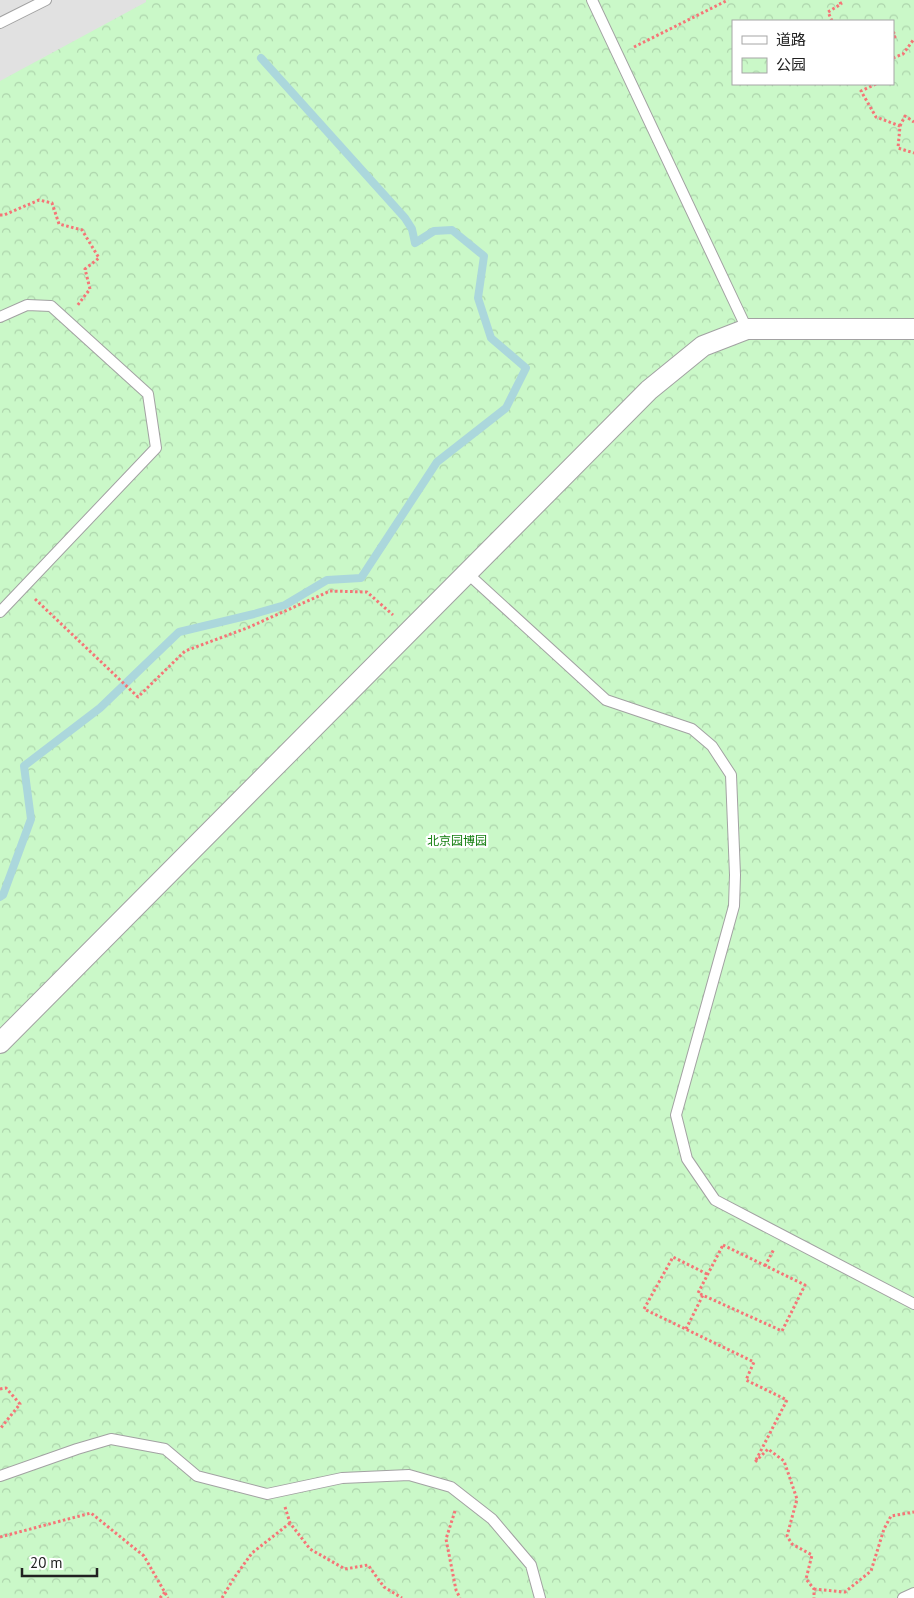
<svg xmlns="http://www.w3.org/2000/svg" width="914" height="1598" font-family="'PT Sans','Noto Sans SC',sans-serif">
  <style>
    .park { fill: url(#park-crowns); fill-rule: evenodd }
    .parking { fill: #e1e1e1 }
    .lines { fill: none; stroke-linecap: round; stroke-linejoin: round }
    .stream { stroke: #abd7dc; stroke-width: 8 }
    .service-casing { stroke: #a2a2a2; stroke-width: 12 }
    .minor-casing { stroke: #a2a2a2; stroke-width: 22 }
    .path { stroke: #f57577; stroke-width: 3; stroke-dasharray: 2.5 2.5; stroke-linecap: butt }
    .service { stroke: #fff; stroke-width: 10 }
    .minor { stroke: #fff; stroke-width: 20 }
    .labels { text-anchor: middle; stroke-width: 4.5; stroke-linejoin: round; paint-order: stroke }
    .park-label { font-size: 12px; fill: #147e10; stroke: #fff }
  </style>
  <defs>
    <pattern id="park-crowns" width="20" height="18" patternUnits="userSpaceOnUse" patternTransform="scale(1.25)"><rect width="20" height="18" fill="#caf8c8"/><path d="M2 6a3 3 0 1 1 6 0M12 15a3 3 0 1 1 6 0" fill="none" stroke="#add4ac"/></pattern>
  </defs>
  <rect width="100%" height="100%" fill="#f1ede8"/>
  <path class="park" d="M 0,0 L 914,0 L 914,1598 L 0,1598 ZM 733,21 L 893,21 L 893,84 L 733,84 Z"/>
  <path class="parking" d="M 0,0 L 146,0 L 146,2 L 0,81 Z"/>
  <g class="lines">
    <path class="stream" d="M 0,897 L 3,895 L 31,819 L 24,766 L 100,708 L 179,632 L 254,614 L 285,605 L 327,580 L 361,578 L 437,462 L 506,408 L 526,368 L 491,338 L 478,298 L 484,256 L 452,230 L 434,231 L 415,243 L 412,229 L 405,218 L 261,58"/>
    <defs>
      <path id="service" d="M 592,0 L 747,329
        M 0,23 L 46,0
        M 0,317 L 27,305 L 51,306 L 148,394 L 156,448 L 0,612
        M 467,573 L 606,700 L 692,729 L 712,746 L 731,775 L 735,875 L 734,906 L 676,1115 L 687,1159 L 715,1200 L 914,1304
        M 0,1476 L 77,1449 L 111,1439 L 165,1449 L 197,1476 L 267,1494 L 342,1478 L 409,1475 L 451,1487 L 492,1519 L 531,1565 L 540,1598
        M 903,1598 L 914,1593"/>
      <path id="minor" d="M 0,1043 L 649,390 L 703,346 L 747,329 L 914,329"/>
    </defs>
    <use href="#service" class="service-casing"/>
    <use href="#minor" class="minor-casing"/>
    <path class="path" d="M 832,21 L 828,12 L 841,4 L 839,0
      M 893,32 L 896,36 L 893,38
      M 634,47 L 728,0
      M 893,58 L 903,54 L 914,39
      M 876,84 L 861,91 L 876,117 L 900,126 L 898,148 L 914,153
      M 900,126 L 905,116 L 914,122
      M 0,215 L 4,215 L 39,200 L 52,203 L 59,224 L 82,230 L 99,258 L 85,269 L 90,289 L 77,306
      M 35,599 L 138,697 L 185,651 L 247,628 L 330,591 L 367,592 L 393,615
      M 723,1245 L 805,1285 L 782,1331 L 698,1293 Z
      M 765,1266 L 774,1249
      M 707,1274 L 673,1257 L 644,1309 L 754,1362 L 746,1380 L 787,1400 L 755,1462 L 768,1449 L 784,1461 L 797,1499 L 787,1536 L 792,1544 L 812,1555 L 806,1579 L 814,1589 L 814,1598
      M 686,1329 L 703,1295
      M 0,1389 L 6,1388 L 20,1404 L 0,1429
      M 285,1507 L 290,1523 L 310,1549 L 345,1569 L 368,1565 L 384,1587 L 402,1598
      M 455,1511 L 446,1539 L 456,1590 L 460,1598
      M 0,1537 L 91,1513 L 144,1556 L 168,1598
      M 814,1589 L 845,1592 L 871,1571 L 884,1529 L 891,1516 L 914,1512
      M 160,1598 L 165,1592
      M 222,1598 L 234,1578 L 252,1553 L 290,1523"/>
    <use href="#service" class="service"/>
    <use href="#minor" class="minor"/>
  </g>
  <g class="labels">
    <g class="park-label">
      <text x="457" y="845">北京园博园</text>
    </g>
  </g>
  <rect x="732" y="20" width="162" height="65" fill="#ffffff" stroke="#a6a6a6"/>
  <rect x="742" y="36" width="25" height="8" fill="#ffffff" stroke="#a6a6a6"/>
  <text x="776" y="45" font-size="15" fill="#212121">道路</text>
  <rect x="742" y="58" width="25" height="15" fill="url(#park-crowns)" stroke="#a6a6a6"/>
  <text x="776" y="70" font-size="15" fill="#212121">公园</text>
  <path d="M22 1568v8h75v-8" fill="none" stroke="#212121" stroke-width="2.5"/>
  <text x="30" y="1568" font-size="15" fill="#212121" stroke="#ffffff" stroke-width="4" paint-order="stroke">20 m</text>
</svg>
